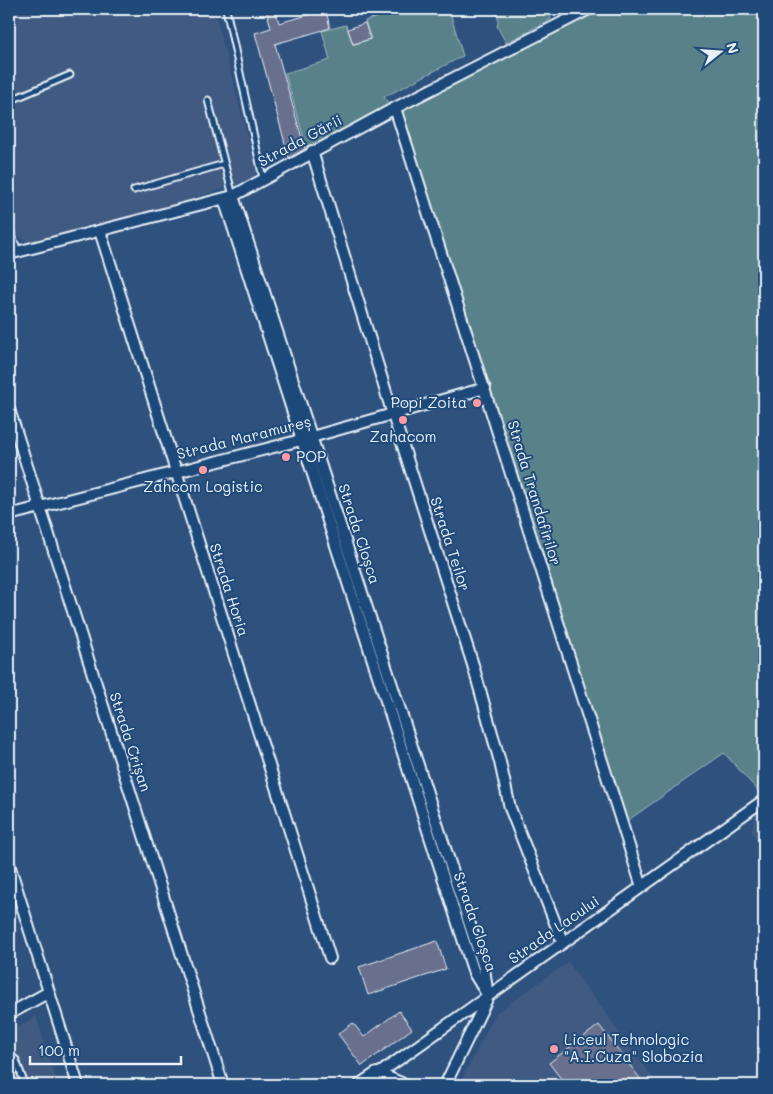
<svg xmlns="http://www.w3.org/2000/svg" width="773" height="1094" font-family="Mali,sans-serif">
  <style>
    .built { fill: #3f5a82 }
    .green { fill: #588189; stroke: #a0b9c0 }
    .building { fill: #686f8d; stroke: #e8f1f8 }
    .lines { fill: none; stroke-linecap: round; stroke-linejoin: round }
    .lane-casing { stroke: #e8f1f8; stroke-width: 9 }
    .street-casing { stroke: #e8f1f8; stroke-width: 14 }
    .secondary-casing { stroke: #e8f1f8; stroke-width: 18 }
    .lane { stroke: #1f4a7a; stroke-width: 5 }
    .street { stroke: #1f4a7a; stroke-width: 10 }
    .secondary { stroke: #1f4a7a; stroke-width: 14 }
    .poi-dot { fill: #ff9aa2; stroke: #1f4a7a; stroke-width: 2 }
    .labels { text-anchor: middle; stroke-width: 4; stroke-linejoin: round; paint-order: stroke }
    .street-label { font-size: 15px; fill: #e8f1f8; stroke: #1f4a7a }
    .poi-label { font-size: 15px; fill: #e8f1f8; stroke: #1f4a7a }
  </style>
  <rect width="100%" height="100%" fill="#2e517e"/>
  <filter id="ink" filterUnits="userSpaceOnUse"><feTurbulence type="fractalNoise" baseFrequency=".02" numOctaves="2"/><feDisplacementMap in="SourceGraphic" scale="10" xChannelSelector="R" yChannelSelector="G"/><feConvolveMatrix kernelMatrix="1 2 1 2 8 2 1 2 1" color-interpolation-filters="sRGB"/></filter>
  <g filter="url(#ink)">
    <path class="built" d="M 9,9 L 214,9 L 258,177 L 171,206 L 83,227 L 31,245 L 9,229 Z
      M 764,792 L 764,850 L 751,831 L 761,794 Z
      M 568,962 L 658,1085 L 459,1085 L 496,1013 Z
      M 36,1016 L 58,1085 L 9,1085 L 9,1032 Z"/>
    <path class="green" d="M 404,9 L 449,9 L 463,56 L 384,97 L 389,104 L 307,149 L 285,73 L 330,60 L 322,31 L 346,25 L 353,45 L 371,39 L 365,21 Z
      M 491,9 L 548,9 L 551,19 L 506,43 L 497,26 C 500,18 497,14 491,9 Z
      M 597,9 L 764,9 L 764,792 L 761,794 L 724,753 L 627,821 L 491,394 L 397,112 Z"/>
    <path class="building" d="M 266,9 L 275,9 L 279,23 L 326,10 L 330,28 L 275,44 L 305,149 L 289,158 L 255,33 L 271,28 Z
      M 369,9 L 395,9 L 395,11 L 372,18 Z
      M 365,23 L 370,39 L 353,44 L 348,29 Z
      M 437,941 L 446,969 L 368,995 L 359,967 Z
      M 399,1011 L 412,1029 L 362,1066 L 338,1034 L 353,1023 L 364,1037 Z
      M 599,1025 L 645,1085 L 566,1085 L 549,1063 Z"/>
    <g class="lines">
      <defs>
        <path id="lane" d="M 226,9 L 263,178
          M 208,100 L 233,196
          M 9,101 L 70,75
          M 134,190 L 224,164
          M 9,228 L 18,251
          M 9,1054 L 16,1060 L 25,1085"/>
        <path id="street" d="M 395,108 L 642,887
          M 312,151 L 393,415 L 473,665 L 500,762 L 510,808 L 563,943
          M 233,196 L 484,968 L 487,990
          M 224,199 L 474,973 L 488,996
          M 100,231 L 330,958
          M 9,254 L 233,196 L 395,108 L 589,9
          M 9,409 L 223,1085
          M 9,515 L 301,440 L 485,388
          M 9,864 L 78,1085
          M 9,1014 L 49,992
          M 377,1075 L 764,800
          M 445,1085 L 487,999"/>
        <path id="secondary" d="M 362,1085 L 377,1075 L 401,1085"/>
      </defs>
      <use href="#lane" class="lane-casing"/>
      <use href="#street" class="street-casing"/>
      <use href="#secondary" class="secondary-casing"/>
      <use href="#lane" class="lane"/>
      <use href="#street" class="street"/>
      <use href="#secondary" class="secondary"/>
    </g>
  </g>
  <g class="poi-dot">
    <circle cx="477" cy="403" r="5"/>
    <circle cx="403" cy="420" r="5"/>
    <circle cx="286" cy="457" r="5"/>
    <circle cx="203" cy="470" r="5"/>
    <circle cx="554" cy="1049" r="5"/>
  </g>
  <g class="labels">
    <g class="street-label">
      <text transform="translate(300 141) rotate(-28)" y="5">Strada Gării</text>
      <text transform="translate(244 438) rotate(-14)" y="5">Strada Maramureș</text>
      <text transform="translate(534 493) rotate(73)" y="5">Strada Trandafirilor</text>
      <text transform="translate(359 534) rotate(72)" y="5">Strada Cloșca</text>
      <text transform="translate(450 544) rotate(72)" y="5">Strada Teilor</text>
      <text transform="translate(229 590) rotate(72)" y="5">Strada Horia</text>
      <text transform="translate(130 742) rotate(72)" y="5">Strada Crișan</text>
      <text transform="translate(475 922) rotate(71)" y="5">Strada Cloșca</text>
      <text transform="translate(554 930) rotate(-35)" y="5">Strada Lacului</text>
    </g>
    <g class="poi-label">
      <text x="467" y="408" text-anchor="end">Popi Zoita</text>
      <text x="403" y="442">Zahacom</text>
      <text x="296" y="462" text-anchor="start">POP</text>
      <text x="203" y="492">Zahcom Logistic</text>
      <text x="564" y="1045" text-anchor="start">Liceul Tehnologic<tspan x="564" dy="17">"A.I.Cuza" Slobozia</tspan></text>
    </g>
  </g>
  <rect width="773" height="1094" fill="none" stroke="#1f4a7a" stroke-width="30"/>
  <rect x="15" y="15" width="743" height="1064" fill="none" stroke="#e8f1f8" stroke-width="2" filter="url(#ink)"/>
  <g transform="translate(720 52) rotate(73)" stroke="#1f4a7a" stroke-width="4" paint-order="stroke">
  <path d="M0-4L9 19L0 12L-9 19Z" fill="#e8f1f8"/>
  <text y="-8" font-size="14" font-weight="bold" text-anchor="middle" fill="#e8f1f8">N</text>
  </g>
  <path d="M30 1056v8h151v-8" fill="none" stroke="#e8f1f8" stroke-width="2.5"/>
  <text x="38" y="1056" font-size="15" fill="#e8f1f8" stroke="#1f4a7a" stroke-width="4" paint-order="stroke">100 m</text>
</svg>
